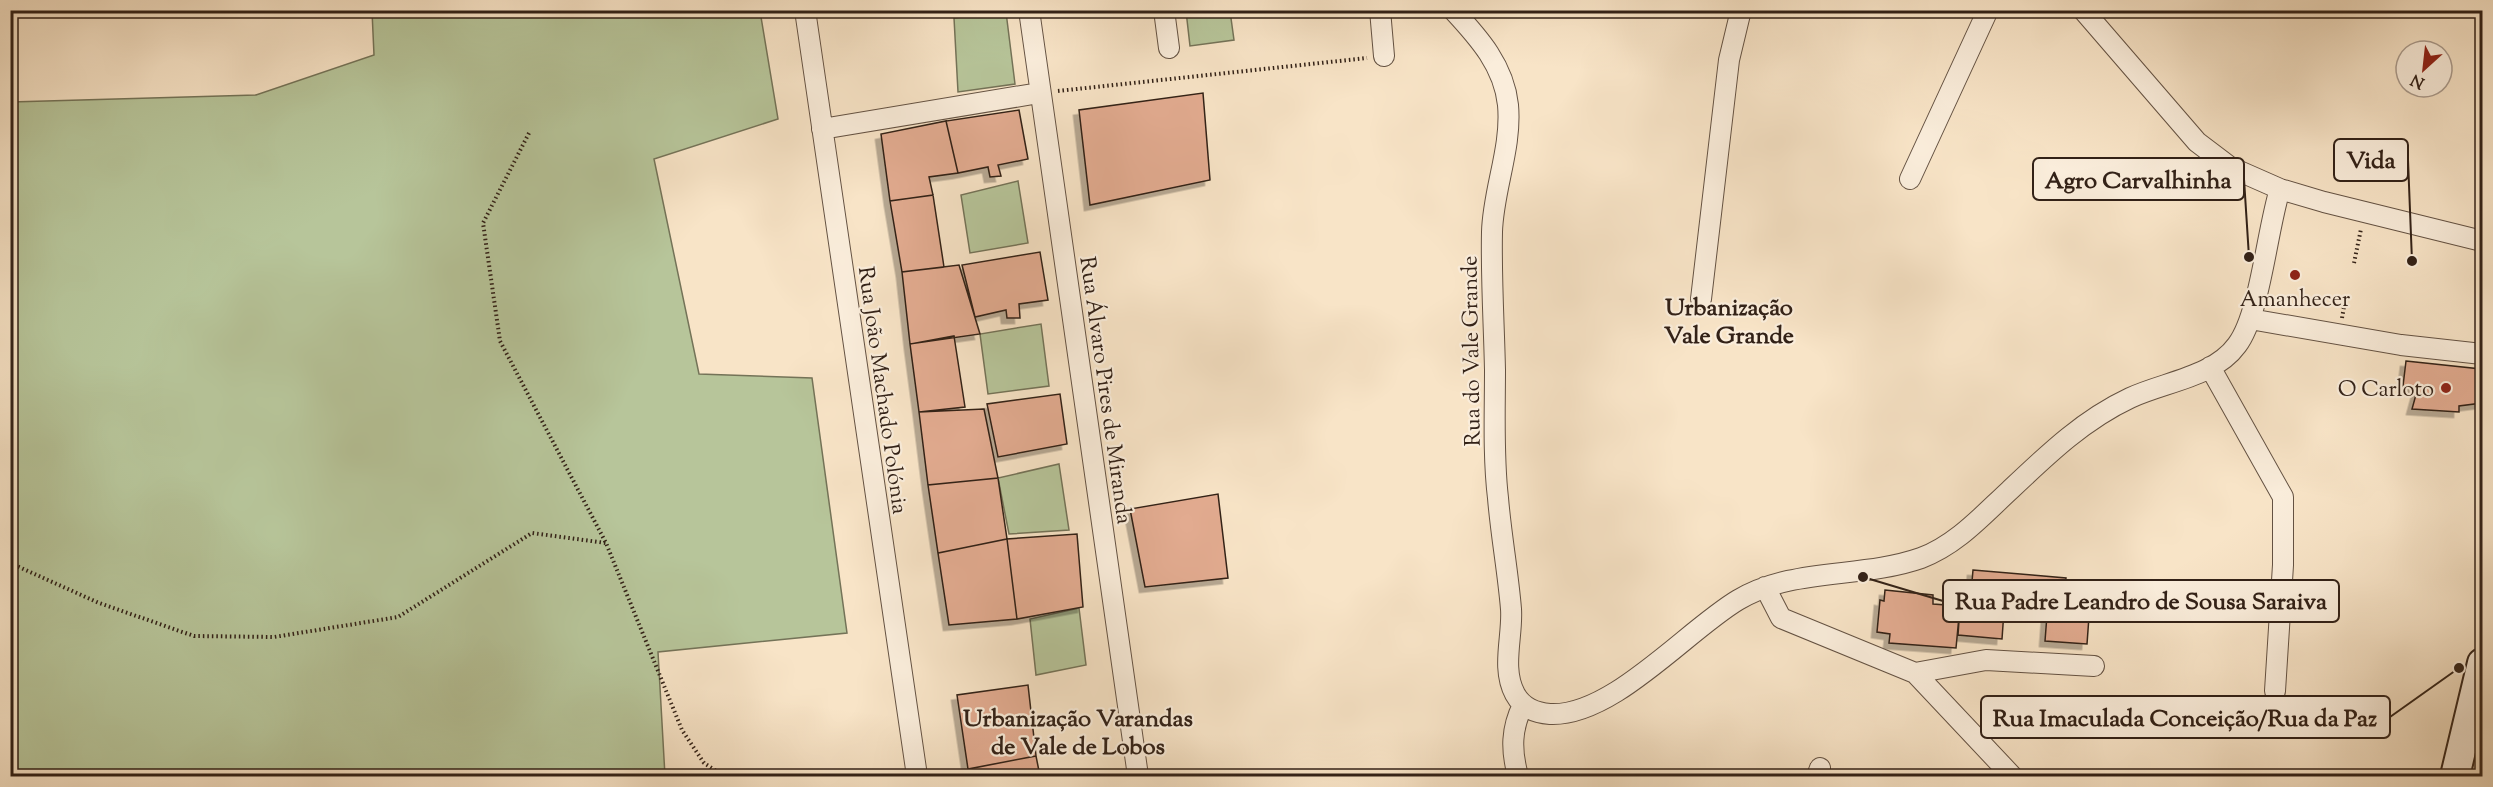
<svg xmlns="http://www.w3.org/2000/svg" width="2493" height="787" font-family="'Sorts Mill Goudy',serif">
  <style>
    .green { fill: #b7c59a; stroke: #747358; stroke-width: 1.5 }
    .building { fill: #e2ab90; stroke: #322117; stroke-width: 1.5; filter: url(#shadow) }
    .lines { fill: none; stroke-linecap: round; stroke-linejoin: round }
    .street-casing { stroke: #645243; stroke-width: 22 }
    .secondary-casing { stroke: #322117; stroke-width: 32 }
    .path { stroke: #322117; stroke-width: 4; stroke-dasharray: 1.5 3; stroke-linecap: butt }
    .street { stroke: #faeddb; stroke-width: 20 }
    .secondary { stroke: #faeddb; stroke-width: 28 }
    .poi-dot { fill: #8f2418; stroke: #faeddb; stroke-width: 2 }
    .labels { text-anchor: middle; stroke-width: 4.5; stroke-linejoin: round; paint-order: stroke }
    .poi-label { font-size: 22px; fill: #322117; stroke: #faeddb }
    .street-label { font-size: 22px; fill: #322117; stroke: #faeddb }
    .neighbourhood-label { font-size: 24px; font-weight: bold; fill: #322117; stroke: #faeddb }
    .leader { fill: none; stroke: #322117; stroke-width: 2 }
    .callout-dot { fill: #322117; stroke: #faeddb; stroke-width: 2 }
    .callout { fill: #faeddb; stroke: #322117; stroke-width: 2 }
    .callout-label { font-size: 24px; text-anchor: middle; font-weight: bold; fill: #322117 }
  </style>
  <defs>
    <filter id="shadow"><feDropShadow dx="-5.5" dy="5.5" stdDeviation="0" flood-color="#0004"/></filter>
  </defs>
  <rect width="100%" height="100%" fill="#f8e4c7"/>
  <filter id="stains"><feTurbulence type="fractalNoise" baseFrequency=".00333" numOctaves="4"/><feColorMatrix values="0 0 0 0 .2 0 0 0 0 .09 0 0 0 0 .02 0 0 0 .5 -.17"/></filter>
  <radialGradient id="worn" r=".72"><stop offset=".6" stop-color="#630" stop-opacity="0"/><stop offset="1" stop-color="#630" stop-opacity=".3"/></radialGradient>
  <path class="green" d="M 372,11 L 760,11 L 778,119 L 654,159 L 699,374 L 812,378 L 847,633 L 658,652 L 665,776 L 11,776 L 11,102 L 256,95 L 374,55 Z
    M 1186,11 L 1230,11 L 1234,40 L 1190,46 Z
    M 1006,12 L 1015,84 L 958,92 L 954,18 Z
    M 1018,181 L 1028,243 L 970,253 L 961,195 Z
    M 1041,324 L 1049,386 L 988,394 L 980,334 Z
    M 1059,464 L 1069,530 L 1009,534 L 998,478 Z
    M 1079,608 L 1086,665 L 1036,675 L 1030,619 Z"/>
  <path class="building" d="M 1203,93 L 1210,180 L 1090,205 L 1079,110 Z
    M 1019,110 L 1028,159 L 998,165 L 1001,176 L 990,177 L 988,167 L 958,173 L 946,121 Z
    M 946,121 L 958,173 L 929,177 L 933,195 L 890,201 L 881,134 Z
    M 933,195 L 944,267 L 902,272 L 890,201 Z
    M 1040,252 L 1048,300 L 1019,304 L 1020,318 L 1007,318 L 1006,310 L 975,317 L 962,265 Z
    M 959,265 L 980,334 L 910,344 L 902,272 Z
    M 954,336 L 965,407 L 919,412 L 910,344 Z
    M 2406,361 L 2481,369 L 2482,403 L 2459,406 L 2459,412 L 2412,409 L 2417,391 L 2403,386 Z
    M 1060,394 L 1067,444 L 998,457 L 987,404 Z
    M 984,409 L 998,478 L 928,485 L 919,412 Z
    M 998,478 L 1007,539 L 938,553 L 928,485 Z
    M 1218,494 L 1228,578 L 1145,587 L 1130,509 Z
    M 1077,534 L 1083,607 L 1017,619 L 1007,539 Z
    M 1007,539 L 1017,619 L 949,625 L 938,553 Z
    M 1973,570 L 2066,578 L 2065,587 L 2091,589 L 2087,644 L 2045,641 L 2047,615 L 2004,611 L 2002,639 L 1958,635 L 1961,592 L 1971,593 Z
    M 1885,590 L 1933,595 L 1933,604 L 1960,606 L 1956,648 L 1889,643 L 1890,634 L 1877,632 L 1880,600 L 1884,601 Z
    M 1028,685 L 1036,756 L 968,769 L 957,695 Z
    M 1036,756 L 1040,776 L 969,776 L 968,769 Z"/>
  <g class="lines">
    <defs>
      <path id="street" d="M 805,10 L 917,776
        M 1029,10 L 1138,776
        M 1164,10 L 1169,48
        M 1380,10 L 1384,56
        M 1453,10 C 1479,38 1504,66 1508,105 C 1512,148 1493,190 1492,232 C 1491,278 1494,324 1495,370 C 1495,412 1493,456 1498,498 C 1501,535 1508,572 1511,609 C 1513,636 1501,668 1515,694 C 1522,707 1535,713 1550,714 C 1612,717 1686,631 1738,600 C 1793,567 1861,579 1921,558 C 1956,545 1982,516 2009,491 C 2047,455 2083,420 2130,398 C 2164,382 2214,377 2237,345 C 2260,315 2267,230 2280,189
        M 2083,10 L 2197,142 L 2230,167 L 2280,189 L 2324,202 L 2482,241
        M 822,129 L 1039,93
        M 1910,179 L 1988,10
        M 1701,299 L 1729,60 L 1741,10
        M 2250,319 L 2401,345 L 2482,354
        M 2210,367 L 2283,497 L 2283,565 L 2275,691
        M 1765,587 L 1781,618 L 1915,673 L 1986,660 L 2094,666
        M 1915,673 L 2012,776
        M 1518,776 C 1511,750 1511,729 1523,705
        M 1817,776 L 1820,768"/>
      <path id="secondary" d="M 2455,776 L 2482,663"/>
    </defs>
    <use href="#street" class="street-casing"/>
    <use href="#secondary" class="secondary-casing"/>
    <path class="path" d="M 1058,91 L 1367,58
      M 529,133 L 483,223 L 500,341 L 606,543 L 682,730 L 704,763 L 724,776
      M 2354,263 L 2361,229
      M 2342,318 L 2345,301
      M 10,563 L 99,603 L 194,636 L 274,637 L 398,617 L 532,533 L 606,543"/>
    <use href="#street" class="street"/>
    <use href="#secondary" class="secondary"/>
  </g>
  <g class="poi-dot">
    <circle cx="2295" cy="275" r="6"/>
    <circle cx="2446" cy="388" r="6"/>
  </g>
  <g class="labels">
    <g class="poi-label">
      <text x="2295" y="306">Amanhecer</text>
      <text x="2434" y="396" text-anchor="end">O Carloto</text>
    </g>
    <g class="street-label">
      <text transform="translate(1470 351) rotate(-91)" y="8">Rua do Vale Grande</text>
      <text transform="translate(884 390) rotate(82)" y="8">Rua João Machado Polónia</text>
      <text transform="translate(1107 390) rotate(82)" y="8">Rua Álvaro Pires de Miranda</text>
    </g>
    <g class="neighbourhood-label">
      <text x="1729" y="315">Urbanização<tspan x="1729" dy="28">Vale Grande</tspan></text>
      <text x="1078" y="726">Urbanização Varandas<tspan x="1078" dy="28">de Vale de Lobos</tspan></text>
    </g>
  </g>
  <path class="leader" d="M2412 261L2408 160M2249 257L2244 179M1863 577L1943 601M2459 668L2390 717"/>
  <g class="callout-dot">
    <circle cx="2412" cy="261" r="6"/>
    <circle cx="2249" cy="257" r="6"/>
    <circle cx="1863" cy="577" r="6"/>
    <circle cx="2459" cy="668" r="6"/>
  </g>
  <g class="callout">
    <rect x="2334" y="139" width="74" height="42" rx="6"/>
    <rect x="2033" y="158" width="211" height="42" rx="6"/>
    <rect x="1943" y="580" width="396" height="42" rx="6"/>
    <rect x="1981" y="696" width="409" height="42" rx="6"/>
  </g>
  <g class="callout-label">
    <text x="2371" y="168">Vida</text>
    <text x="2138" y="188">Agro Carvalhinha</text>
    <text x="2141" y="609">Rua Padre Leandro de Sousa Saraiva</text>
    <text x="2185" y="726">Rua Imaculada Conceição/Rua da Paz</text>
  </g>
  <rect width="2493" height="787" fill="none" stroke="#f8e4c7" stroke-width="36"/>
  <rect x="12" y="12" width="2469" height="763" fill="none" stroke="#322117" stroke-width="3"/>
  <rect x="18" y="18" width="2457" height="751" fill="none" stroke="#322117" stroke-width="1.5"/>
  <g transform="translate(2424 69) rotate(207)"><circle r="28" fill="#faeddb" stroke="#aa9b8d" stroke-width="1.5"/>
  <path d="M0-4.5L10 22L0 15L-10 22Z" fill="#8f2418"/>
  <text y="-9" font-size="16" font-weight="bold" text-anchor="middle" fill="#322117">N</text>
  </g>
  <rect width="100%" height="100%" filter="url(#stains)"/>
  <rect width="100%" height="100%" fill="url(#worn)"/>
</svg>
